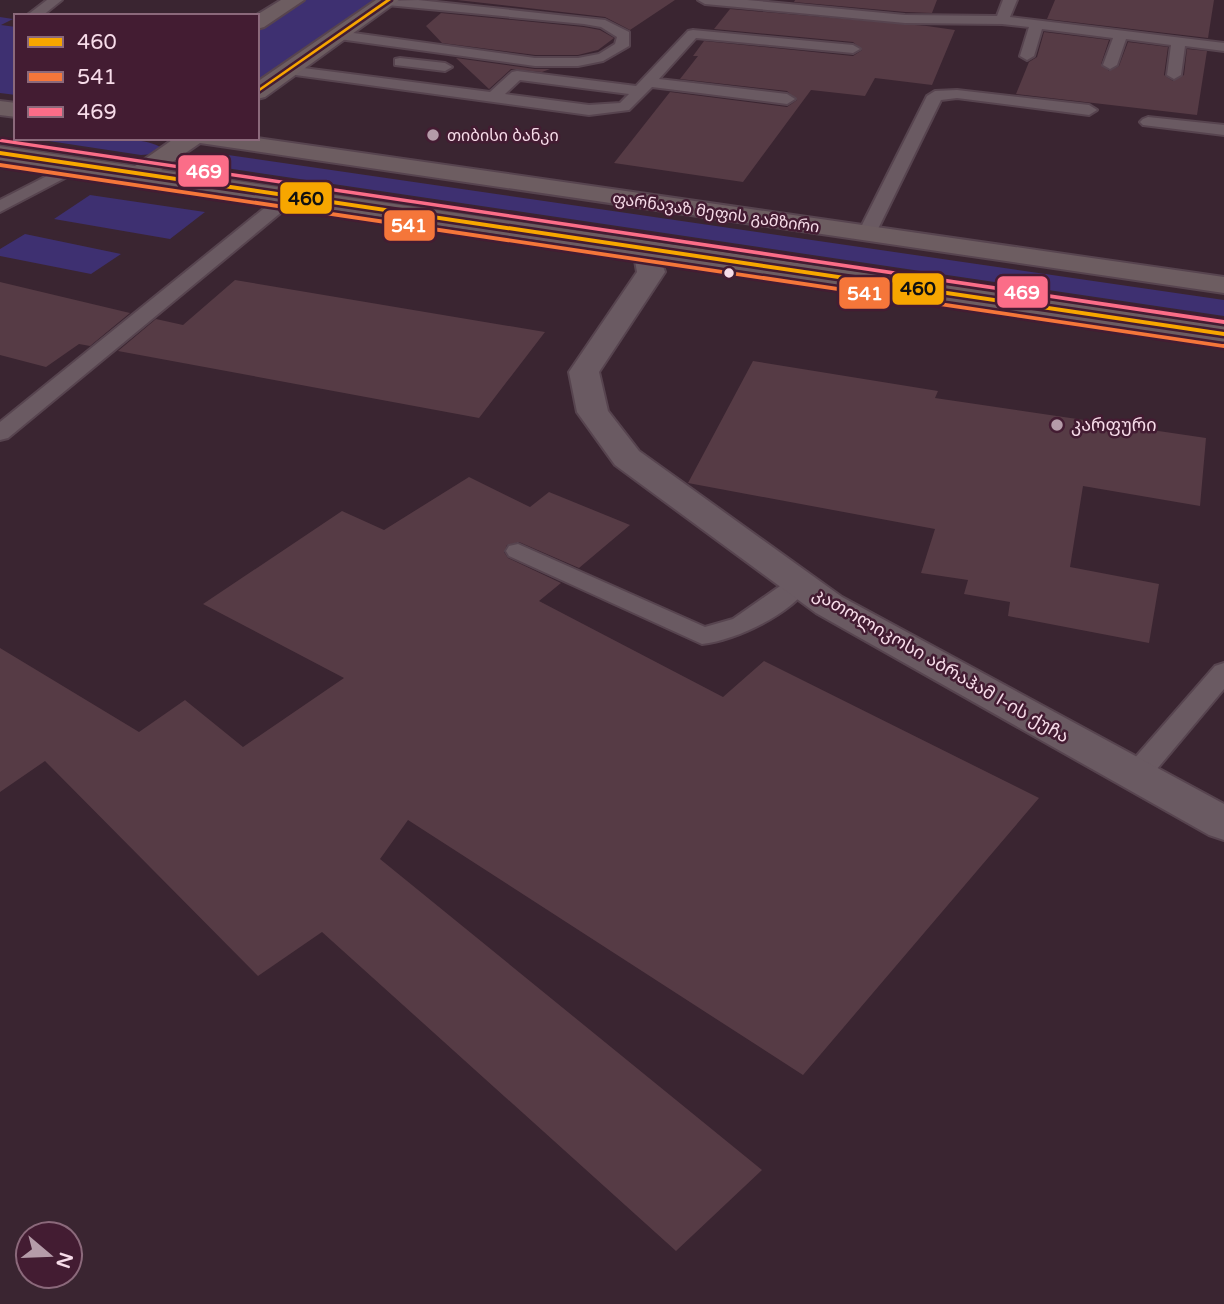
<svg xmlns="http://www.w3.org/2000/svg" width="1224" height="1304" font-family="'Varela Round','Noto Sans Georgian',sans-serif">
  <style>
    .green { fill: #3e3071 }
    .building { fill: #563b45 }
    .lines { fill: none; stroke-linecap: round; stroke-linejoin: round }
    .lane-casing { stroke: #57444f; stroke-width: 4 }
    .street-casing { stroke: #57444f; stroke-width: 4 }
    .secondary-casing { stroke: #57444f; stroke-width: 4 }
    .lane { fill: #6a5a62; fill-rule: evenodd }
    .street { fill: #6a5a62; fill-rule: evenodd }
    .secondary { fill: #6d5d61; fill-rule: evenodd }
    .bus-1-casing { stroke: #431c32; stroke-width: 5 }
    .bus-2-casing { stroke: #431c32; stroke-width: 5 }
    .bus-3-casing { stroke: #431c32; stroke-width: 5 }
    .bus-1 { fill: #f7a600; fill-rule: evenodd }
    .bus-2 { fill: #f5763a; fill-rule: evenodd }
    .bus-3 { fill: #fb6d88; fill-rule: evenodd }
    .poi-dot { fill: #b59ca9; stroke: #431c32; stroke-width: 2.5 }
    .bus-dot { fill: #f7dce9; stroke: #431c32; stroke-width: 2.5 }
    .labels { text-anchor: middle; stroke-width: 5; stroke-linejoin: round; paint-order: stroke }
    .far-poi-label { font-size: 16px; fill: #f7dce9; stroke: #431c32; text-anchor: start }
    .far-street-label { font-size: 16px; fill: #f7dce9; stroke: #431c32 }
    .poi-label { font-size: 18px; fill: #f7dce9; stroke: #431c32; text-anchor: start }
    .street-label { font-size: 18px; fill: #f7dce9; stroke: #431c32 }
    .line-badge { stroke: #431c32; stroke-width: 2.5 }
    .badge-label { font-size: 19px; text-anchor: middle; font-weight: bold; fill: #fff }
    .pale-badge-label { font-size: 19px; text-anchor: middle; font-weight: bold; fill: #111 }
  </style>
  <rect width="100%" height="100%" fill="#3a2531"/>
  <path class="green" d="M 304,0 L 378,0 L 257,84 L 257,30 Z
    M 0,17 L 13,19 L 1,25 L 16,27 L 16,95 L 0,93 Z
    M 29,138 C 58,138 141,133 162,148 L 154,154 L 141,155 Z
    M 228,155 L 1224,300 L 1224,316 L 212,166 Z
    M 90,195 L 205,212 L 170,239 L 54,219 Z
    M 25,234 L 121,254 L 91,274 L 0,256 L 0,249 Z"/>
  <path class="building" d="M 457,0 L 675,0 L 630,30 L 605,17 Z
    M 795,0 L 937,0 L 932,13 L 905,12 L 794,2 Z
    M 1055,0 L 1214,0 L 1208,38 L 1047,19 Z
    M 730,9 L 927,26 L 955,30 L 932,85 L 875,78 L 865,96 L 811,90 L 743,182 L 614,163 L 670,92 L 787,107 L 797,100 L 787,91 L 680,79 L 698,56 L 693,56 L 704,41 L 853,56 L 862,50 L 853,42 L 714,29 Z
    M 441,13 L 584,27 L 600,30 L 614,38 L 598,50 L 578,55 L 535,55 L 442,43 L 426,26 Z
    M 1044,32 L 1109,40 L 1101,64 L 1109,71 L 1119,66 L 1128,42 L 1168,47 L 1164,75 L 1173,81 L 1184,75 L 1187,49 L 1207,51 L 1197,115 L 1016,94 L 1029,62 L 1037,57 Z
    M 456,58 L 535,69 L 550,69 L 542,72 L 511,69 L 489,89 Z
    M 235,280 L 545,332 L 479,418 L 118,351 L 156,319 L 183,325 Z
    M 0,282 L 130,313 L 90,346 L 79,344 L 46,367 L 0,355 Z
    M 753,361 L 938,391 L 935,398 L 1206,438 L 1200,506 L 1083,486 L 1070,567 L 1159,584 L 1149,643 L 1008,616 L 1010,602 L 964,594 L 968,580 L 921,573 L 935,529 L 688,483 Z
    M 469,477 L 530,507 L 549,492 L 630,525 L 579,568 L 519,542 L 507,545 L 504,552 L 508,558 L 561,583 L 539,601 L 723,697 L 764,661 L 1039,798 L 803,1075 L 408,820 L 380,859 L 762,1170 L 676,1251 L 322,932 L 258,976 L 45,761 L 0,792 L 0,648 L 139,732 L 185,700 L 243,747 L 344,678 L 203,604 L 342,511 L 384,530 Z"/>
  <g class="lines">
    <defs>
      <path id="lane" d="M 47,0 L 62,0 L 42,16 L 26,16 Z
        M 418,0 L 605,20 L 629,32 L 629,46 L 603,61 L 578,66 L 535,66 L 339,39 L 332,35 L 339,31 L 535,58 L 578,58 L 599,54 L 615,44 L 617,37 L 601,27 L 584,24 L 387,5 L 380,1 Z
        M 698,0 L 747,0 L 905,15 L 997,16 L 1003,0 L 1017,0 L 1010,17 L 1224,43 L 1224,51 L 1185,46 L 1181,75 L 1174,79 L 1167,75 L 1171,45 L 1126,39 L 1117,65 L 1110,69 L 1103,65 L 1113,38 L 1042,29 L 1034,56 L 1027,60 L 1020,56 L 1029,27 L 1002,24 L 905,23 L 705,4 Z
        M 693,30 L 853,45 L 860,49 L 853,53 L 696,38 L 659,79 L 787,94 L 795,99 L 787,104 L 652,87 L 629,110 L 589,115 L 288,74 L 281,70 L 288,66 L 490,92 L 512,72 L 517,71 L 636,86 L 688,31 ZM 520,80 L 629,94 L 620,103 L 589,105 L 505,94 Z
        M 400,58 L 445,63 L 452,67 L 445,71 L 395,65 L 395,59 Z
        M 957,90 L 1089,105 L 1097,110 L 1089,115 L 957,98 L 941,100 L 876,233 L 873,237 L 861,237 L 858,233 L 927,96 L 935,91 Z
        M 1148,117 L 1224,125 L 1224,135 L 1143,125 L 1140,122 L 1143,119 Z
        M 78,160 L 86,165 L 84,168 L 0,212 L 0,200 Z
        M 289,192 L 295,193 L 298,197 L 295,201 L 8,438 L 0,440 L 0,422 L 283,193 Z
        M 518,544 L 705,627 L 733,619 L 790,579 L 799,576 L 808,579 L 811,584 C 791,614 737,640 702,644 L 509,556 L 506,551 L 509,546 Z
        M 1224,663 L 1224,689 L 1146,782 L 1136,785 L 1126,782 L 1122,775 L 1126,768 L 1215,666 Z"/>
      <path id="street" d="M 646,241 L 655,243 L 665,272 L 599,372 L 608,411 L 639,451 L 842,597 L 1224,804 L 1224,840 L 1209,835 L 816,613 L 615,465 L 577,412 L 569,372 L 637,272 L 633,249 L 637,243 Z"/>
      <path id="secondary" d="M 281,0 L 304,0 L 264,27 L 257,29 L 257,16 L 255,16 Z
        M 376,0 L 399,0 L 265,97 L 257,99 L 257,82 Z
        M 0,101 L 16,103 L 16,117 L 0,115 Z
        M 175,138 L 257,138 L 1224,277 L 1224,293 L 200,143 L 161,170 L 1224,325 L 1224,343 L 0,160 L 0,146 L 135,166 Z"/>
    </defs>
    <use href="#lane" class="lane-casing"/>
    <use href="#street" class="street-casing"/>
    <use href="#secondary" class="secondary-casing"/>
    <use href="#lane" class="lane"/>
    <use href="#street" class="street"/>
    <use href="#secondary" class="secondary"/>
    <defs>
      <path id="bus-1" d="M 386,0 L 391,0 L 257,93 L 257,90 Z
        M 0,151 L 1224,332 L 1224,336 L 0,155 Z"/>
      <path id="bus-2" d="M 0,163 L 1222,344 L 1224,344 L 1224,348 L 0,167 Z"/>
      <path id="bus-3" d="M 2,139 L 1224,320 L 1224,324 L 0,142 L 0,140 Z"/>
    </defs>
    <use href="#bus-1" class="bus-1-casing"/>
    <use href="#bus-2" class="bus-2-casing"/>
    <use href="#bus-3" class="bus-3-casing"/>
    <use href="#bus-1" class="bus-1"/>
    <use href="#bus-2" class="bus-2"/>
    <use href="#bus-3" class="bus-3"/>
  </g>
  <g class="poi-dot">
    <circle cx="433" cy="135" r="7"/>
    <circle cx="1057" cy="425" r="7"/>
  </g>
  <circle class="bus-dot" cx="729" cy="273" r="6"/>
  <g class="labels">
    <g class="far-poi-label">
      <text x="447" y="141">თიბისი ბანკი</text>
    </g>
    <g class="far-street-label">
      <text transform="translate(716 212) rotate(8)" y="6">ფარნავაზ მეფის გამზირი</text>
    </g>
    <g class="poi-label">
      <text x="1071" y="431">კარფური</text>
    </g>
    <g class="street-label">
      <text transform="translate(941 665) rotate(30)" y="6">კათოლიკოსი აბრაჰამ I-ის ქუჩა</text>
    </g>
  </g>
  <g class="line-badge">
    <rect x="177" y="154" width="53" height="34" rx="7" fill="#fb6d88"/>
    <rect x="279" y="181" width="54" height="34" rx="7" fill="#f7a600"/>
    <rect x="383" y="209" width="53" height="33" rx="7" fill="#f5763a"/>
    <rect x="891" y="272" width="54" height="34" rx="7" fill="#f7a600"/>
    <rect x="996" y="275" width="53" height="34" rx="7" fill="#fb6d88"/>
    <rect x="838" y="276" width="53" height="34" rx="7" fill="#f5763a"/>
  </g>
  <g class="badge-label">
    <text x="204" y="178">469</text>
    <text x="409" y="232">541</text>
    <text x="1022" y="299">469</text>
    <text x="865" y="300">541</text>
  </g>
  <g class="pale-badge-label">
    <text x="306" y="205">460</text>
    <text x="918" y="295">460</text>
  </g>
  <rect x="14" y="14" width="245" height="126" fill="#431c32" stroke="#8b697b" stroke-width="2"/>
  <rect x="28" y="37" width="35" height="10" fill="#f7a600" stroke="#8b697b" stroke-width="2"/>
  <text x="77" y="49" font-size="21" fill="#f7dce9">460</text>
  <rect x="28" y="72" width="35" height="10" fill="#f5763a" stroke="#8b697b" stroke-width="2"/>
  <text x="77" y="84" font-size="21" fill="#f7dce9">541</text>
  <rect x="28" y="107" width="35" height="10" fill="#fb6d88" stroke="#8b697b" stroke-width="2"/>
  <text x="77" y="119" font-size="21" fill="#f7dce9">469</text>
  <g transform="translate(49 1255) rotate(109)"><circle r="33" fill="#431c32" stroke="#8b697b" stroke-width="2"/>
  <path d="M0-5L12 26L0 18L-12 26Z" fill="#b59ca9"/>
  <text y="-10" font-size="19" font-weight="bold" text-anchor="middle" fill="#f7dce9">N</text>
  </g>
</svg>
